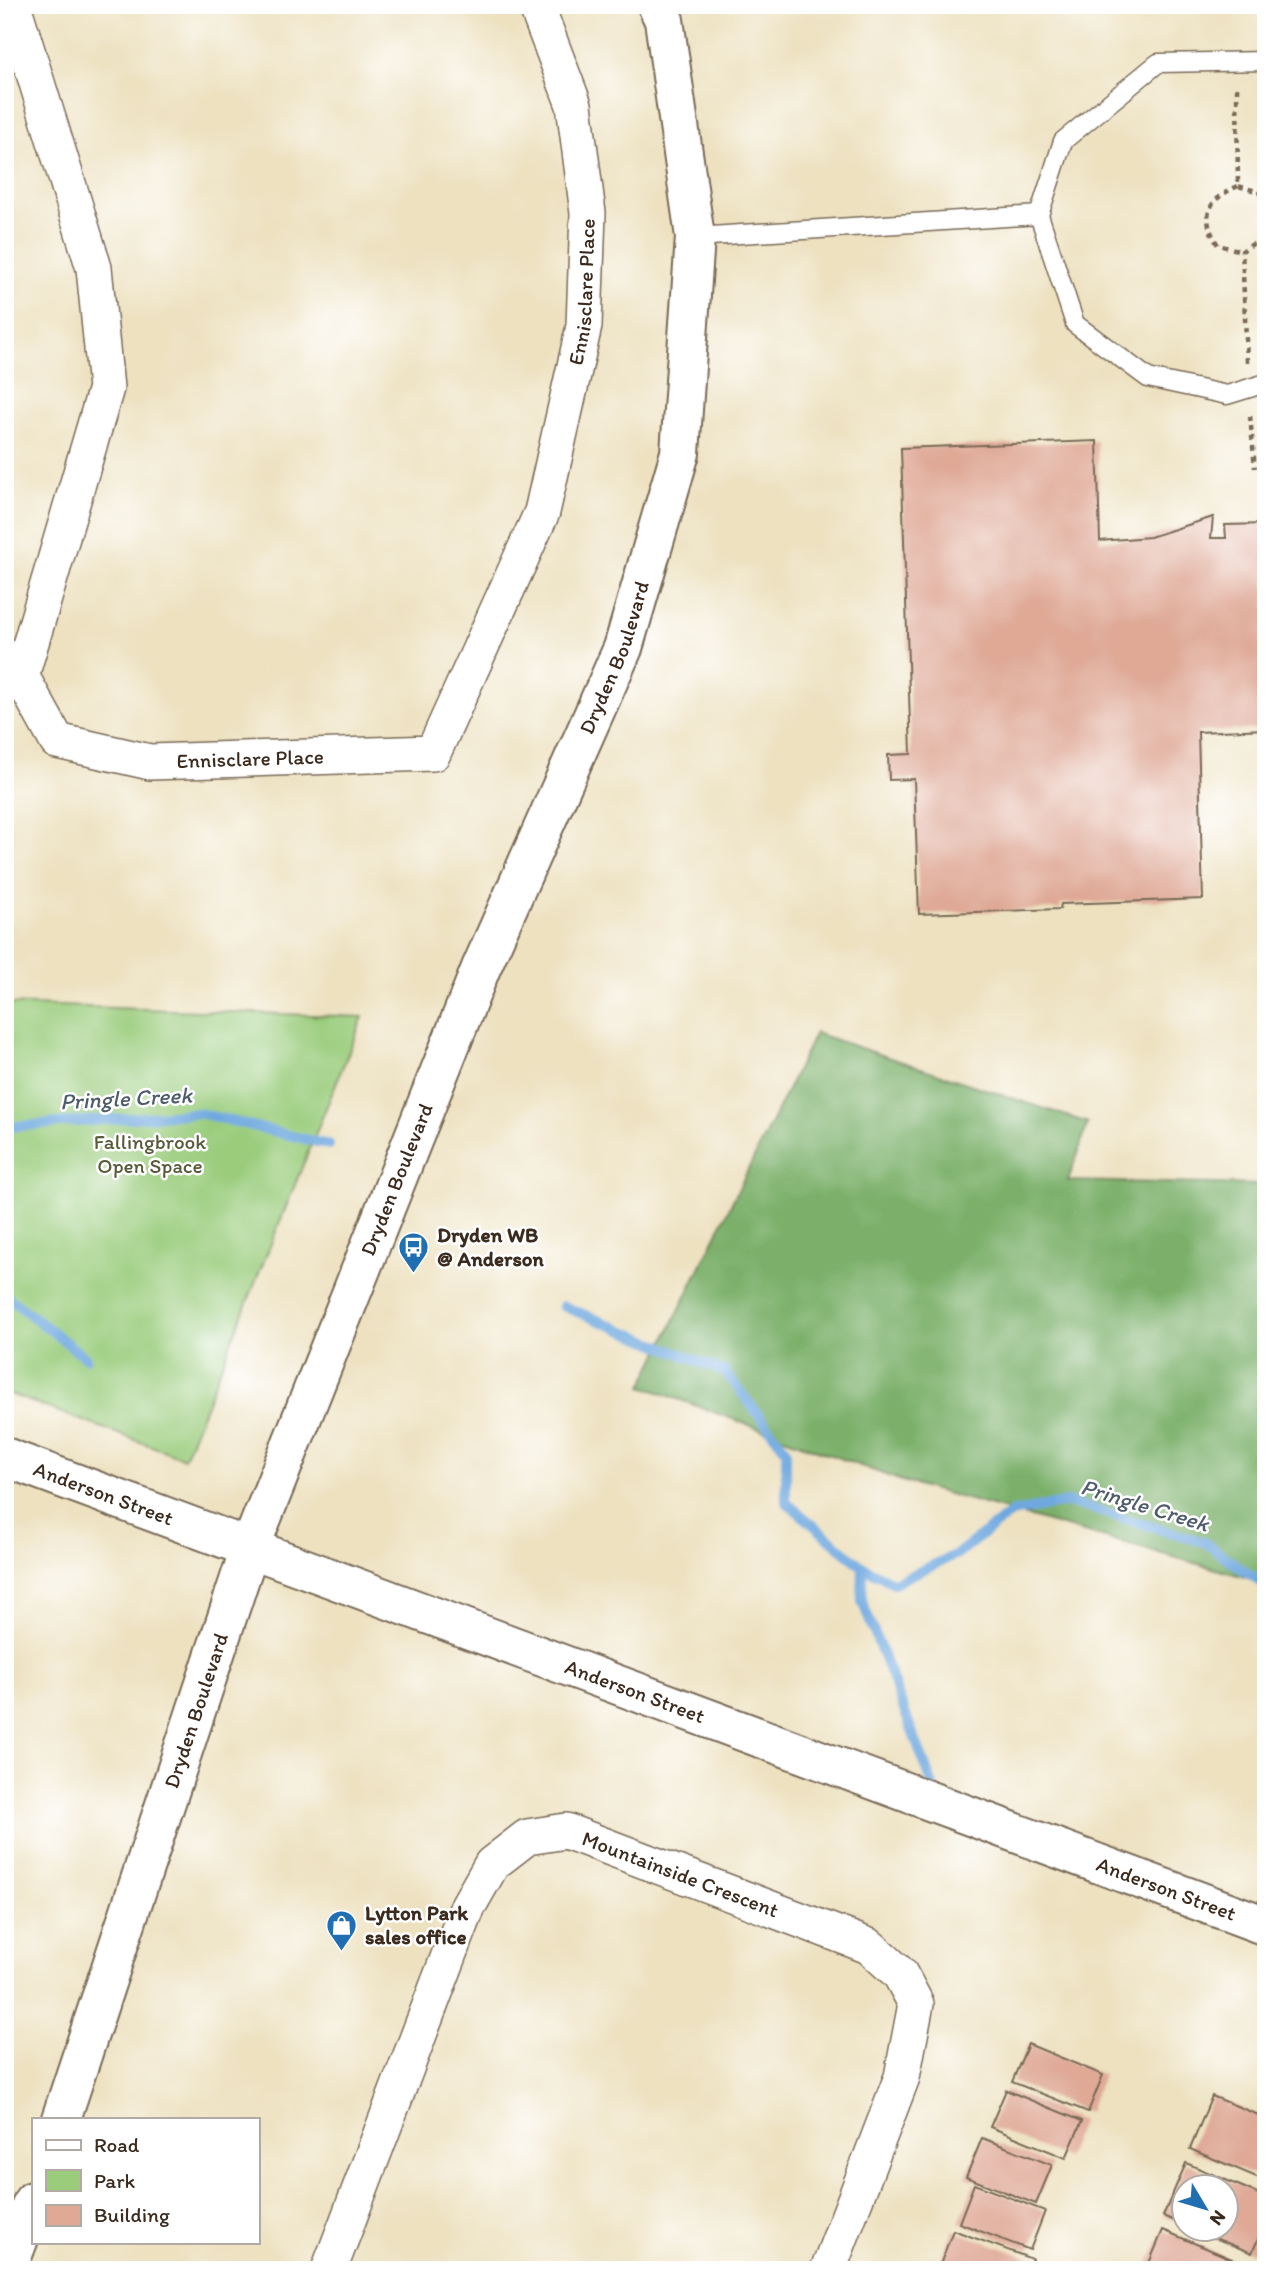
<svg xmlns="http://www.w3.org/2000/svg" width="1271" height="2275" font-family="Itim,sans-serif">
  <style>
    .green { fill: #9acc7b; stroke: #6a7b4c; stroke-width: 2 }
    .forest { fill: #7bb06b; stroke: #5b6d44; stroke-width: 2 }
    .lines { fill: none; stroke-linecap: round; stroke-linejoin: round }
    .stream { stroke: #6ea8df; stroke-width: 10 }
    .building { fill: #dfa996 }
    .service-casing { stroke: #796a57; stroke-width: 21 }
    .minor-casing { stroke: #796a57; stroke-width: 38 }
    .tertiary-casing { stroke: #796a57; stroke-width: 42 }
    .path { stroke: #796a57; stroke-width: 4.5; stroke-dasharray: 5 5; stroke-linecap: butt }
    .service { stroke: #fff; stroke-width: 18 }
    .minor { stroke: #fff; stroke-width: 35 }
    .tertiary { stroke: #fff; stroke-width: 38 }
    .labels { text-anchor: middle; stroke-width: 5; stroke-linejoin: round; paint-order: stroke }
    .street-label { font-size: 21px; fill: #3b2a1e; stroke: #fff }
    .park-label { font-size: 21px; fill: #585b3a; stroke: #fff }
    .poi-label { font-size: 21px; font-weight: bold; fill: #3b2a1e; stroke: #fff; text-anchor: start }
    .water-label { font-size: 23px; font-style: italic; fill: #4f5c6b; stroke: #fff }
  </style>
  <rect width="100%" height="100%" fill="#fff"/>
  <filter id="ink" filterUnits="userSpaceOnUse"><feTurbulence type="fractalNoise" baseFrequency=".0143" numOctaves="2"/><feDisplacementMap in="SourceGraphic" scale="14" xChannelSelector="R" yChannelSelector="G"/><feConvolveMatrix kernelMatrix="1 2 1 2 8 2 1 2 1" color-interpolation-filters="sRGB"/></filter>
  <filter id="wash" filterUnits="userSpaceOnUse"><feTurbulence type="fractalNoise" baseFrequency=".00686" numOctaves="4" result="noise"/><feDisplacementMap in="SourceGraphic" scale="28" xChannelSelector="R" yChannelSelector="G"/><feGaussianBlur stdDeviation="1.57" result="paint"/><feColorMatrix in="noise" values="0 0 0 0 0 0 0 0 0 0 0 0 0 0 0 0 0 1.4 0 .05"/><feComposite in="paint" operator="in"/></filter>
  <g filter="url(#wash)">
    <rect width="100%" height="100%" fill="#ede1c0"/>
    <path class="green" d="M 5,1004 L 363,1017 L 184,1458 L 5,1392 Z"/>
    <path class="forest" d="M 815,1033 L 1088,1123 L 1068,1181 L 1266,1185 L 1266,1583 L 902,1481 L 642,1386 Z"/>
    <g class="lines">
      <path class="stream" d="M 5,1127 L 199,1113 L 329,1145
        M 5,1295 L 86,1358
        M 563,1306 L 725,1372 L 786,1450 L 786,1502 L 863,1567 L 894,1583 L 957,1554 L 1011,1513 L 1068,1502 L 1204,1542 L 1266,1586
        M 863,1567 L 862,1601 L 934,1788"/>
    </g>
    <g id="blocks">
      <path class="building" d="M 1097,441 L 1100,541 L 1150,537 L 1213,517 L 1211,538 L 1226,538 L 1225,525 L 1266,524 L 1266,729 L 1198,732 L 1203,899 L 1061,904 L 1060,909 L 919,914 L 914,779 L 889,780 L 888,755 L 911,754 L 901,448 Z
        M 1028,2044 L 1103,2075 L 1088,2112 L 1012,2082 Z
        M 1006,2090 L 1082,2121 L 1066,2158 L 990,2127 Z
        M 1212,2096 L 1266,2118 L 1266,2181 L 1190,2149 Z
        M 982,2138 L 1052,2165 L 1036,2204 L 966,2177 Z
        M 1186,2163 L 1266,2197 L 1266,2221 L 1252,2253 L 1195,2230 L 1226,2230 L 1226,2188 L 1184,2188 L 1184,2225 L 1163,2216 Z
        M 974,2184 L 1045,2211 L 1030,2250 L 959,2223 Z
        M 953,2230 L 1032,2259 L 1028,2270 L 938,2270 Z
        M 1163,2230 L 1251,2267 L 1250,2270 L 1146,2270 Z"/>
    </g>
  </g>
  <g filter="url(#ink)">
    <use href="#blocks" fill-opacity="0" stroke="#796a57" stroke-width="2"/>
    <g class="lines">
      <defs>
        <path id="service" d="M 1266,61 L 1158,63 L 1063,141 L 1039,215 L 1075,324 L 1148,378 L 1227,395 L 1266,383
          M 695,237 L 1039,215"/>
        <g id="minor">
          <path id="s1" d="M 13,5 L 94,268 L 106,388 L 21,676 L 57,741 L 150,762 L 433,753 L 542,512 L 584,326 L 588,213 L 574,105 L 536,5"/>
          <path id="s2" d="M 329,2270 L 468,1906 L 492,1864 L 527,1837 L 566,1831 L 869,1946 L 900,1974 L 916,2004 L 902,2077 L 828,2270"/>
        </g>
        <g id="tertiary">
          <path id="s3" d="M 5,1457 L 1266,1926"/>
          <path id="s4" d="M 61,2119 L 250,1548 L 481,968 L 623,648 L 680,453 L 695,237 L 664,20 L 657,5"/>
          <path d="M 7,2270 L 33,2201"/>
        </g>
      </defs>
      <use href="#service" class="service-casing"/>
      <use href="#minor" class="minor-casing"/>
      <use href="#tertiary" class="tertiary-casing"/>
      <path class="path" d="M 1237,87 L 1238,186 L 1260,192 L 1266,203
        M 1238,186 C 1208,200 1199,215 1218,245 L 1242,251
        M 1247,362 L 1242,251 L 1260,239 L 1266,231
        M 1250,416 L 1255,468"/>
      <use href="#service" class="service"/>
      <use href="#minor" class="minor"/>
      <use href="#tertiary" class="tertiary"/>
    </g>
  </g>
  <defs>
    <symbol id="bus-pin" viewBox="-11 -11 22 30"><path d="M0 17L-7.5 6A9.5 9.5 0 1 1 7.5 6Z" fill="#1f6fb2" stroke="#fff"/><path d="M-5-6H5V4H4V6H2V4H-2V6H-4V4H-5ZM-3.5-4V0h7V-4ZM-3.5 1.2v1.5H-2V1.2ZM2 1.2v1.5H3.5V1.2Z" fill="#fff"/></symbol>
    <symbol id="shop-pin" viewBox="-11 -11 22 30"><path d="M0 17L-7.5 6A9.5 9.5 0 1 1 7.5 6Z" fill="#1f6fb2" stroke="#fff"/><path d="M-5-2.5h2.3a2.7 3.5 0 0 1 5.4 0H5L5.5 6h-11ZM-1.5-2.5h3a1.5 2.3 0 0 0-3 0Z" fill="#fff"/></symbol>
  </defs>
  <g fill-rule="evenodd">
    <use href="#bus-pin" x="396" y="1230" width="35" height="47"/>
    <use href="#shop-pin" x="324" y="1908" width="35" height="47"/>
  </g>
  <g class="labels">
    <g class="street-label">
      <text dy="7" stroke="none"><textPath href="#s1" startOffset="1638">Ennisclare Place</textPath></text>
      <text dy="7" stroke="none"><textPath href="#s4" startOffset="1564">Dryden Boulevard</textPath></text>
      <text dy="7" stroke="none"><textPath href="#s1" startOffset="966">Ennisclare Place</textPath></text>
      <text dy="7" stroke="none"><textPath href="#s4" startOffset="998">Dryden Boulevard</textPath></text>
      <text dy="7" stroke="none"><textPath href="#s3" startOffset="105">Anderson Street</textPath></text>
      <text dy="7" stroke="none"><textPath href="#s3" startOffset="672">Anderson Street</textPath></text>
      <text dy="7" stroke="none"><textPath href="#s4" startOffset="430">Dryden Boulevard</textPath></text>
      <text dy="7" stroke="none"><textPath href="#s2" startOffset="644">Mountainside Crescent</textPath></text>
      <text dy="7" stroke="none"><textPath href="#s3" startOffset="1239">Anderson Street</textPath></text>
    </g>
    <g class="park-label">
      <text x="150" y="1149">Fallingbrook<tspan x="150" dy="24">Open Space</tspan></text>
    </g>
    <g class="poi-label">
      <text x="437" y="1242">Dryden WB<tspan x="437" dy="24">@ Anderson</tspan></text>
      <text x="365" y="1920">Lytton Park<tspan x="365" dy="24">sales office</tspan></text>
    </g>
    <g class="water-label">
      <text transform="translate(126 1098) rotate(-3)" y="8">Pringle Creek</text>
      <text transform="translate(1145 1505) rotate(17)" y="8">Pringle Creek</text>
    </g>
  </g>
  <rect width="1271" height="2275" fill="none" stroke="#fff" stroke-width="28"/>
  <rect x="32" y="2118" width="228" height="126" fill="#ffffff" stroke="#b1aaa5" stroke-width="2"/>
  <rect x="46" y="2140" width="35" height="10" fill="#ffffff" stroke="#b1aaa5" stroke-width="2"/>
  <text x="94" y="2152" font-size="21" fill="#3b2a1e">Road</text>
  <rect x="46" y="2170" width="35" height="21" fill="#9acc7b" stroke="#b1aaa5" stroke-width="2"/>
  <text x="94" y="2188" font-size="21" fill="#3b2a1e">Park</text>
  <rect x="46" y="2205" width="35" height="21" fill="#dfa996" stroke="#b1aaa5" stroke-width="2"/>
  <text x="94" y="2222" font-size="21" fill="#3b2a1e">Building</text>
  <g transform="translate(1205 2208) rotate(128)"><circle r="33" fill="#ffffff" stroke="#b1aaa5" stroke-width="2"/>
  <path d="M0-5L12 26L0 18L-12 26Z" fill="#1f6fb2"/>
  <text y="-10" font-size="19" font-weight="bold" text-anchor="middle" fill="#3b2a1e">N</text>
  </g>
</svg>
